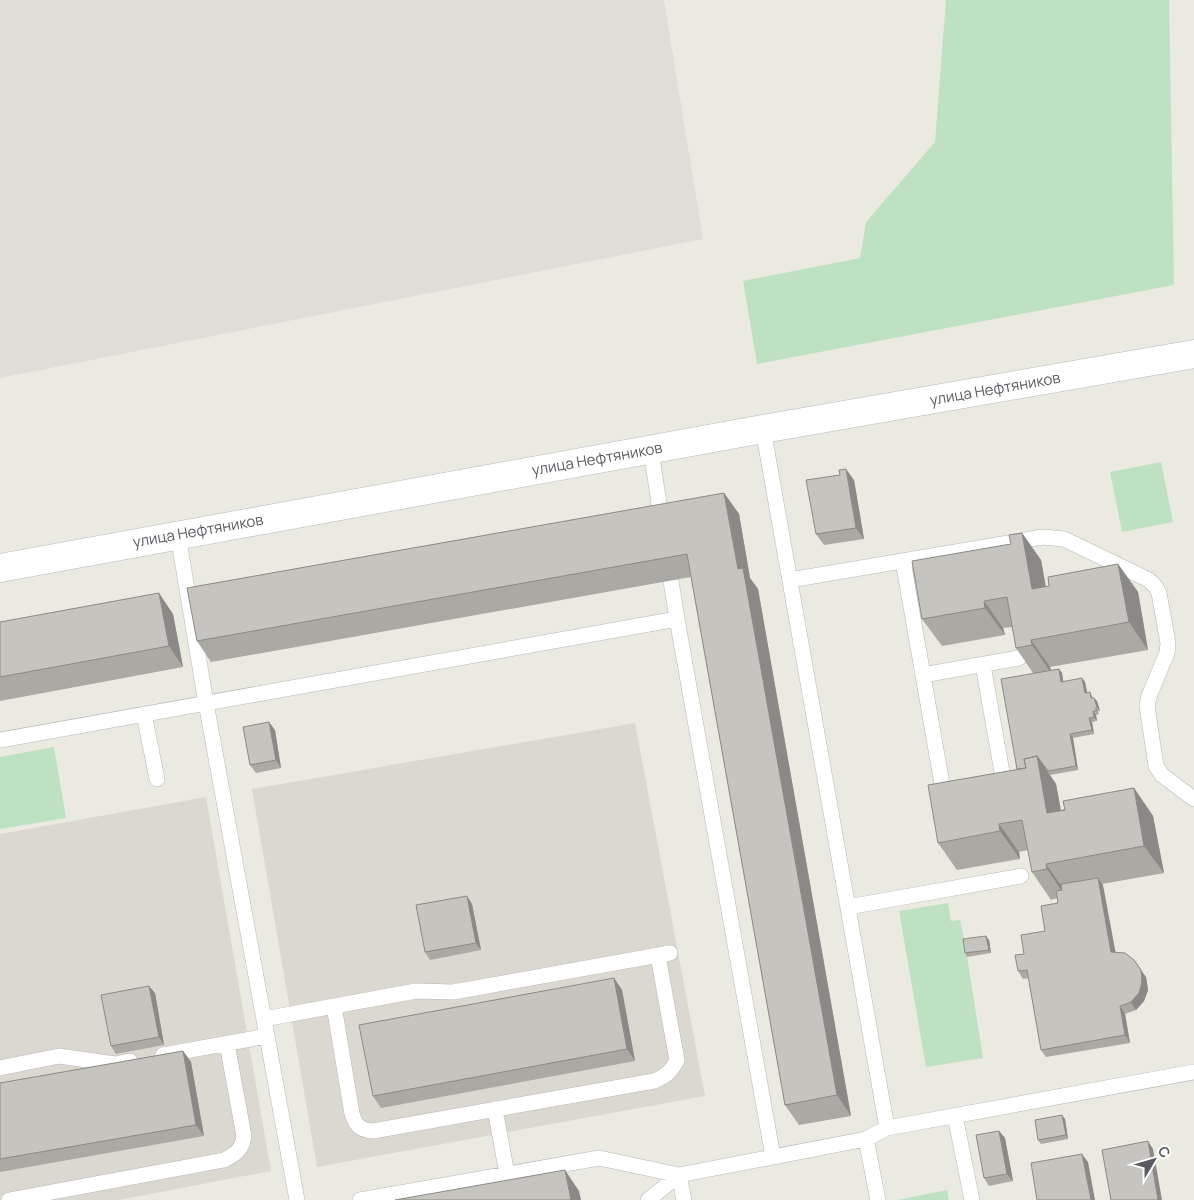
<svg xmlns="http://www.w3.org/2000/svg" width="1194" height="1200" font-family="Manrope,sans-serif">
  <style>
    .industrial { fill: #dfddd8 }
    .education { fill: #dbd9cf }
    .green { fill: #bee1c3 }
    .lines { fill: none; stroke-linecap: round; stroke-linejoin: round }
    .lane-casing { stroke: #b6b7bc; stroke-width: 16 }
    .secondary-casing { stroke: #b6b8be; stroke-width: 29 }
    .lane { stroke: #fff; stroke-width: 15 }
    .secondary { stroke: #fff; stroke-width: 28 }
    .wall { fill: #aaa9a3 }
    .shaded-wall { fill: #8b8985 }
    .building { fill: #c6c4be; stroke: #8b8985 }
    .labels { text-anchor: middle; stroke-width: 4; stroke-linejoin: round; paint-order: stroke }
    .street-label { font-size: 15px; fill: #595b60; stroke: #fff }
  </style>
  <rect width="100%" height="100%" fill="#ebeae0"/>
  <path class="industrial" d="M 0,0 L 664,0 L 703,239 L 0,378 Z"/>
  <path class="education" d="M 635,723 L 705,1096 L 317,1167 L 252,789 Z
    M 206,797 L 271,1171 L 119,1200 L 0,1200 L 0,834 Z"/>
  <path class="green" d="M 946,0 L 1169,0 L 1174,285 L 757,364 L 743,281 L 860,258 L 866,222 L 935,142 Z
    M 1161,462 L 1173,522 L 1122,532 L 1110,472 Z
    M 54,747 L 66,818 L 0,829 L 0,757 Z
    M 948,903 L 951,921 L 960,920 L 965,943 L 983,1058 L 926,1067 L 899,911 Z
    M 947,1190 L 949,1200 L 897,1200 Z"/>
  <g class="lines">
    <defs>
      <path id="lane" d="M 763,429 L 887,1128 L 1194,1072
        M 651,450 L 662,524
        M 178,535 L 206,703 L 297,1200
        M 903,561 L 942,784 L 946,792 L 955,796
        M 790,580 L 1043,537 L 1064,539 L 1149,580 L 1156,587 L 1159,593 L 1168,643 L 1167,653 L 1149,696 L 1147,706 L 1156,766 L 1162,775 L 1194,799
        M 671,581 L 677,619
        M 983,665 L 1005,789
        M 923,675 L 1019,658
        M 144,714 L 157,779
        M 0,740 L 677,619 L 773,1157
        M 848,907 L 1021,876
        M 334,1006 L 352,1114 C 356,1126 360,1130 373,1131 L 654,1081 C 666,1076 671,1072 677,1060 L 658,956
        M 264,1019 L 416,991 L 453,992 L 670,953
        M 163,1055 L 267,1036
        M 0,1068 L 59,1056 L 115,1064 L 130,1061
        M 495,1109 L 507,1174
        M 955,1116 L 972,1200
        M 866,1139 L 878,1200
        M 9,1200 L 224,1160 C 236,1154 242,1150 244,1136 L 227,1044
        M 360,1200 L 599,1158 L 679,1175 L 866,1139 L 887,1128
        M 648,1200 L 679,1175 L 684,1200"/>
      <path id="secondary" d="M 0,568 L 763,429 L 1194,354"/>
    </defs>
    <use href="#lane" class="lane-casing"/>
    <use href="#secondary" class="secondary-casing"/>
    <use href="#lane" class="lane"/>
    <use href="#secondary" class="secondary"/>
  </g>
  <path class="wall" d="M 854,480 L 864,539 L 824,545 L 816,534 Z
    M 724,493 L 739,514 L 750,578 L 758,589 L 851,1116 L 799,1125 L 785,1105 L 691,577 L 211,662 L 197,641 Z
    M 1022,533 L 1041,560 L 1046,587 L 1118,564 L 1138,592 L 1148,650 L 1050,667 L 1051,670 L 1059,669 L 1062,673 L 1063,682 L 1082,678 L 1085,682 L 1087,692 L 1090,692 L 1093,698 L 1097,701 L 1100,711 L 1098,711 L 1099,714 L 1096,715 L 1097,721 L 1092,722 L 1094,734 L 1073,738 L 1078,770 L 1050,775 L 1056,784 L 1061,810 L 1134,788 L 1153,816 L 1164,873 L 1102,884 L 1115,952 L 1146,977 L 1148,990 L 1144,1001 L 1136,1010 L 1125,1014 L 1130,1043 L 1046,1057 L 1041,1050 L 1029,978 L 1023,979 L 1018,971 L 1024,954 L 1045,931 L 1058,903 L 1057,898 L 1051,900 L 1032,872 L 1028,850 L 1019,852 L 1020,859 L 957,870 L 938,843 L 1017,769 L 1033,673 L 1016,648 L 1012,627 L 1003,628 L 1005,635 L 942,646 L 922,619 L 1011,544 Z
    M 173,614 L 183,667 L 0,701 L 0,622 Z
    M 275,730 L 281,768 L 256,773 L 250,765 Z
    M 472,904 L 481,950 L 430,960 L 425,952 Z
    M 989,940 L 991,953 L 967,957 L 965,953 Z
    M 614,978 L 622,990 L 635,1061 L 381,1108 L 373,1096 Z
    M 155,993 L 164,1045 L 116,1054 L 111,1046 Z
    M 183,1051 L 191,1062 L 204,1136 L 0,1172 L 0,1083 Z
    M 1065,1119 L 1068,1139 L 1041,1144 L 1038,1140 Z
    M 999,1131 L 1005,1138 L 1013,1181 L 989,1186 L 984,1178 Z"/>
  <path class="shaded-wall" d="M 846,469 L 854,480 L 864,539 L 856,528 Z
    M 724,493 L 739,514 L 750,578 L 758,589 L 851,1116 L 837,1095 Z
    M 1022,533 L 1041,560 L 1051,617 L 1032,589 Z
    M 1118,564 L 1138,592 L 1148,650 L 1129,622 Z
    M 159,593 L 173,614 L 183,667 L 169,646 Z
    M 984,601 L 1003,628 L 1005,635 L 985,608 Z
    M 1031,640 L 1050,667 L 1051,673 L 1032,645 Z
    M 1059,669 L 1062,673 L 1064,686 L 1061,682 Z
    M 1082,678 L 1085,682 L 1088,697 L 1085,693 Z
    M 1094,698 L 1097,701 L 1100,711 L 1097,707 Z
    M 1093,711 L 1096,715 L 1097,721 L 1094,717 Z
    M 1089,718 L 1092,722 L 1094,734 L 1092,730 Z
    M 269,722 L 275,730 L 281,768 L 276,760 Z
    M 1070,734 L 1073,738 L 1078,770 L 1076,766 Z
    M 1037,756 L 1056,784 L 1066,840 L 1047,813 Z
    M 1134,788 L 1153,816 L 1164,873 L 1144,846 Z
    M 999,824 L 1019,852 L 1020,859 L 1000,831 Z
    M 1046,864 L 1065,891 L 1066,897 L 1047,869 Z
    M 1098,878 L 1103,885 L 1117,960 L 1111,952 Z
    M 467,896 L 472,904 L 481,950 L 476,943 Z
    M 986,936 L 989,940 L 991,953 L 989,950 Z
    M 1134,960 L 1146,977 L 1148,990 L 1144,1001 L 1136,1010 L 1131,1002 Z
    M 614,978 L 622,990 L 635,1061 L 627,1049 Z
    M 149,986 L 155,993 L 164,1045 L 159,1037 Z
    M 1120,1006 L 1125,1014 L 1130,1043 L 1125,1035 Z
    M 183,1051 L 191,1062 L 204,1136 L 196,1125 Z
    M 1062,1115 L 1065,1119 L 1068,1139 L 1066,1135 Z
    M 999,1131 L 1005,1138 L 1013,1181 L 1007,1174 Z
    M 1148,1141 L 1153,1149 L 1162,1200 L 1158,1200 Z
    M 1082,1154 L 1088,1162 L 1095,1200 L 1091,1200 Z
    M 565,1170 L 579,1191 L 581,1200 L 571,1200 Z"/>
  <path class="building" d="M 846,469 L 856,528 L 816,534 L 806,480 L 840,475 L 839,470 Z
    M 724,493 L 738,569 L 743,568 L 837,1095 L 785,1105 L 687,554 L 197,641 L 187,588 Z
    M 1022,533 L 1032,589 L 1049,586 L 1048,577 L 1118,564 L 1129,622 L 1031,640 L 1032,645 L 1016,648 L 1007,597 L 984,601 L 985,608 L 922,619 L 912,561 L 1011,544 L 1009,535 Z
    M 159,593 L 169,646 L 0,677 L 0,622 Z
    M 1059,669 L 1061,682 L 1082,678 L 1085,693 L 1090,692 L 1091,698 L 1094,698 L 1097,707 L 1096,707 L 1096,711 L 1093,711 L 1094,717 L 1089,718 L 1092,730 L 1070,734 L 1076,766 L 1048,771 L 1037,756 L 1024,759 L 1026,768 L 1017,769 L 1001,679 Z
    M 269,722 L 276,760 L 250,765 L 243,727 Z
    M 1037,756 L 1047,813 L 1065,810 L 1063,801 L 1134,788 L 1144,846 L 1046,864 L 1047,869 L 1032,872 L 1022,820 L 999,824 L 1000,831 L 938,843 L 928,785 L 1026,768 L 1024,759 Z
    M 1098,878 L 1111,952 L 1125,953 L 1134,960 L 1141,970 L 1142,982 L 1139,993 L 1131,1002 L 1120,1006 L 1125,1035 L 1041,1050 L 1027,970 L 1018,971 L 1015,955 L 1024,954 L 1021,935 L 1045,931 L 1041,906 L 1058,903 L 1056,891 L 1062,890 L 1061,884 Z
    M 467,896 L 476,943 L 425,952 L 416,905 Z
    M 986,936 L 989,950 L 965,953 L 963,939 Z
    M 614,978 L 627,1049 L 373,1096 L 359,1025 Z
    M 149,986 L 159,1037 L 111,1046 L 101,995 Z
    M 183,1051 L 196,1125 L 0,1159 L 0,1083 Z
    M 1062,1115 L 1066,1135 L 1038,1140 L 1035,1120 Z
    M 999,1131 L 1007,1174 L 984,1178 L 976,1135 Z
    M 1148,1141 L 1158,1200 L 1111,1200 L 1102,1150 Z
    M 1082,1154 L 1091,1200 L 1037,1200 L 1031,1163 Z
    M 565,1170 L 571,1200 L 395,1200 Z"/>
  <g class="labels">
    <g class="street-label">
      <text transform="translate(995 389) rotate(-10)" y="5">улица Нефтяников</text>
      <text transform="translate(597 459) rotate(-10)" y="5">улица Нефтяников</text>
      <text transform="translate(198 531) rotate(-10)" y="5">улица Нефтяников</text>
    </g>
  </g>
  <g transform="translate(1154 1160) rotate(52)" stroke="#ffffff" stroke-width="4" paint-order="stroke">
  <path d="M0-4L9 19L0 12L-9 19Z" fill="#595b60"/>
  <text y="-8" font-size="14" font-weight="bold" text-anchor="middle" fill="#595b60">С</text>
  </g>
</svg>
